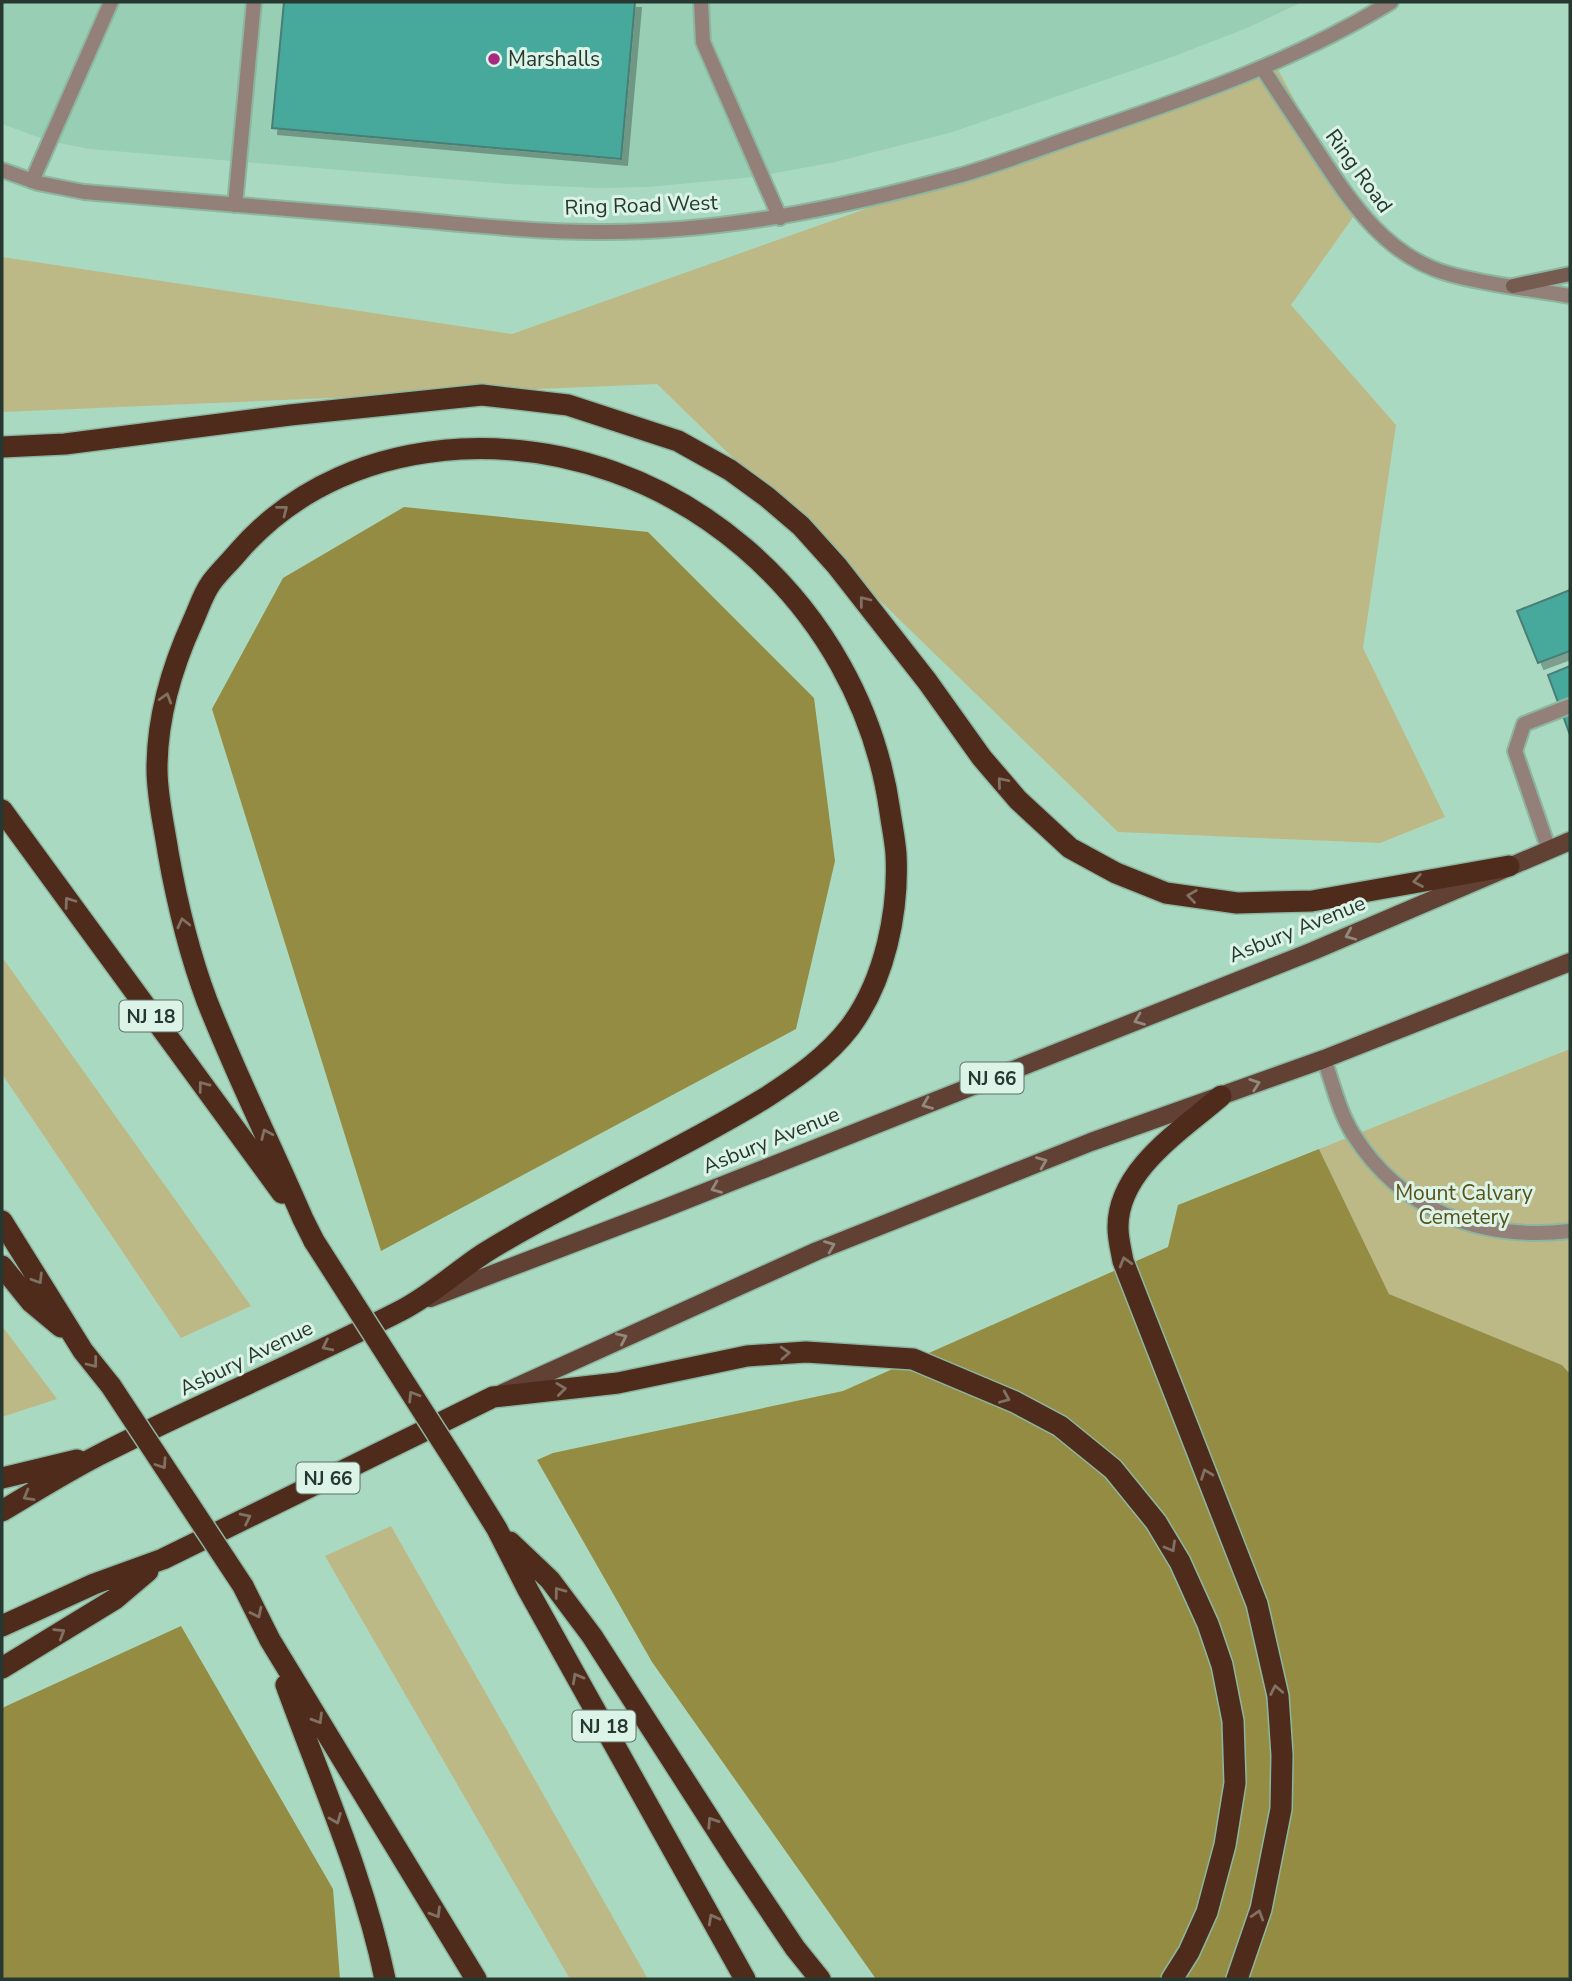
<svg xmlns="http://www.w3.org/2000/svg" width="1572" height="1981" font-family="'Nunito Sans',sans-serif">
  <style>
    .built { fill: #98ceb3 }
    .green { fill: #bdb986 }
    .forest { fill: #948c43 }
    .building { fill: #46a99c; stroke: #497e76; stroke-width: 2; filter: url(#shadow) }
    .lines { fill: none; stroke-linecap: round; stroke-linejoin: round }
    .lane-casing { stroke: #8db6a1; stroke-width: 18 }
    .street-casing { stroke: #8db6a1; stroke-width: 18 }
    .secondary-casing { stroke: #8db6a1; stroke-width: 18 }
    .primary-casing { stroke: #8db6a1; stroke-width: 21 }
    .highway-casing { stroke: #8db6a1; stroke-width: 24 }
    .lane { stroke: #938078; stroke-width: 14 }
    .street { stroke: #938078; stroke-width: 14 }
    .secondary { stroke: #765b50; stroke-width: 14 }
    .primary { stroke: #614134; stroke-width: 18 }
    .highway { stroke: #4f2b1c; stroke-width: 21 }
    .highway-bridge-casing { stroke: #8db6a1; stroke-width: 24; stroke-linecap: butt }
    .highway-bridge { stroke: #4f2b1c; stroke-width: 21 }
    .oneway { stroke: #807163 }
    .oneway2 { stroke: #92887c }
    .poi-dot { fill: #a62b80; stroke: #dcf3e7; stroke-width: 2.5 }
    .labels { text-anchor: middle; stroke-width: 6; stroke-linejoin: round; paint-order: stroke }
    .shield { fill: #dcf3e7; stroke: #5d7066; stroke-width: 2 }
    .shield-label { font-size: 19px; font-weight: bold; fill: #26382f }
    .poi-label { font-size: 21px; fill: #26382f; stroke: #dcf3e7; text-anchor: start }
    .street-label { font-size: 21px; fill: #26382f; stroke: #dcf3e7 }
    .park-label { font-size: 21px; fill: #57511a; stroke: #dcf3e7 }
  </style>
  <defs>
    <filter id="shadow"><feDropShadow dx="6" dy="6" stdDeviation="0" flood-color="#0004"/></filter>
  </defs>
  <rect width="100%" height="100%" fill="#aad9c1"/>
  <path class="built" d="M 2,2 L 1302,2 L 1247,28 L 1172,57 L 949,133 L 835,162 L 754,177 L 648,187 L 598,188 L 508,184 L 90,149 L 49,141 L 2,124 Z"/>
  <path class="green" d="M 1275,64 L 1356,213 L 1291,305 L 1396,425 L 1363,648 L 1445,817 L 1380,843 L 1118,832 L 657,384 L 2,412 L 2,257 L 512,334 Z
    M 2,957 L 251,1306 L 181,1338 L 2,1074 Z
    M 1570,1049 L 1570,1374 L 1562,1365 L 1389,1294 L 1319,1149 Z
    M 2,1326 L 57,1399 L 2,1417 Z
    M 391,1526 L 648,1979 L 570,1979 L 325,1556 Z"/>
  <path class="forest" d="M 404,507 L 648,532 L 814,698 L 835,861 L 796,1029 L 381,1251 L 212,709 L 283,578 Z
    M 1319,1149 L 1389,1294 L 1562,1365 L 1570,1374 L 1570,1979 L 876,1979 L 652,1662 L 537,1460 L 553,1453 L 843,1391 L 1168,1247 L 1178,1205 Z
    M 181,1626 L 333,1889 L 340,1979 L 2,1979 L 2,1708 Z"/>
  <path class="building" d="M 284,2 L 635,2 L 621,159 L 272,128 Z
    M 1570,590 L 1570,651 L 1538,663 L 1517,611 Z
    M 1570,666 L 1570,735 L 1548,675 Z"/>
  <g class="lines">
    <defs>
      <path id="lane" d="M 701,2 L 703,42 L 780,218
        M 32,181 L 111,2
        M 235,205 L 254,2
        M 1549,850 L 1515,751 L 1524,724 L 1570,706
        M 1324,1059 C 1333,1084 1339,1112 1353,1134 C 1402,1212 1482,1241 1570,1231"/>
      <path id="street" d="M 1263,69 C 1281,97 1300,125 1319,154 C 1352,204 1387,257 1449,274 C 1488,285 1530,289 1570,296
        M 2,170 L 38,183 L 84,192 C 187,201 291,209 395,218 C 462,224 530,232 597,232 C 720,233 841,208 958,176 C 1004,163 1048,145 1093,130 C 1196,95 1298,59 1391,2"/>
      <path id="secondary" d="M 1513,286 L 1570,274"/>
      <path id="primary" d="M 430,1298 L 663,1209 L 1313,951 L 1570,841
        M 503,1393 L 817,1251 L 1091,1142 L 1324,1059 L 1570,962"/>
      <path id="highway" d="M 2,447 L 65,444 L 290,415 L 482,395 L 568,405 L 678,441 L 730,470 L 767,497 L 801,526 L 837,566 L 927,681 L 982,758 L 1018,800 L 1070,848 L 1116,873 L 1166,893 L 1237,903 L 1312,901 L 1509,866
        M 2,810 L 282,1193
        M 1221,1096 C 1182,1130 1117,1170 1118,1228 C 1118,1239 1121,1250 1123,1261 L 1257,1604 L 1278,1696 L 1282,1755 L 1281,1809 L 1261,1909 L 1237,1979
        M 2,1221 L 83,1351 L 111,1386
        M 2,1266 L 31,1302 L 61,1327
        M 463,1474 L 497,1529 L 528,1590 L 745,1979
        M 2,1478 L 77,1460
        M 2,1511 C 34,1492 66,1472 99,1455 C 199,1404 303,1361 402,1310 C 431,1295 456,1272 483,1254 C 514,1234 548,1217 580,1199 C 642,1165 705,1135 765,1098 C 796,1078 827,1057 850,1027 C 885,980 899,911 896,854 C 895,840 892,826 890,812 C 861,602 674,439 461,449 C 375,454 296,486 239,551 C 230,562 219,572 211,583 C 203,594 199,608 193,621 C 172,667 157,718 157,769 C 157,797 164,825 168,852 C 177,903 189,953 207,1001 C 236,1075 272,1147 303,1219 L 314,1241
        M 510,1542 L 550,1580 L 592,1636 L 736,1860 L 795,1948 L 820,1979
        M 243,1586 L 270,1640 L 476,1979
        M 2,1626 L 94,1584 L 163,1559 L 493,1397 L 618,1383 L 747,1356 L 806,1352 L 913,1359 L 1015,1402 L 1060,1426 L 1113,1469 L 1156,1522 L 1180,1562 L 1208,1624 L 1222,1665 L 1233,1721 L 1235,1783 L 1225,1845 L 1207,1912 L 1189,1952 L 1172,1979
        M 2,1668 L 115,1599 L 148,1571
        M 286,1685 C 321,1782 364,1877 385,1979"/>
    </defs>
    <use href="#lane" class="lane-casing"/>
    <use href="#street" class="street-casing"/>
    <use href="#secondary" class="secondary-casing"/>
    <use href="#primary" class="primary-casing"/>
    <use href="#highway" class="highway-casing"/>
    <use href="#lane" class="lane"/>
    <use href="#street" class="street"/>
    <use href="#secondary" class="secondary"/>
    <use href="#primary" class="primary"/>
    <use href="#highway" class="highway"/>
    <defs>
      <path id="highway-bridge" d="M 314,1241 L 463,1474
        M 111,1386 L 243,1586"/>
    </defs>
    <use href="#highway-bridge" class="highway-bridge-casing"/>
    <use href="#highway-bridge" class="highway-bridge"/>
  </g>
  <defs><path id="oneway-chevron" d="M-2-3.5L2.5 0L-2 3.5" fill="none" stroke-width="1.6" stroke-linecap="round" stroke-linejoin="round" transform="scale(1.75)"/></defs>
  <g class="oneway">
    <use href="#oneway-chevron" transform="translate(283 510) rotate(-38)"/>
    <use href="#oneway-chevron" transform="translate(864 601) rotate(-128)"/>
    <use href="#oneway-chevron" transform="translate(166 698) rotate(-73)"/>
    <use href="#oneway-chevron" transform="translate(1002 782) rotate(-130)"/>
    <use href="#oneway-chevron" transform="translate(1418 881) rotate(170)"/>
    <use href="#oneway-chevron" transform="translate(1192 896) rotate(-172)"/>
    <use href="#oneway-chevron" transform="translate(69 902) rotate(-126)"/>
    <use href="#oneway-chevron" transform="translate(183 923) rotate(-103)"/>
    <use href="#oneway-chevron" transform="translate(203 1086) rotate(-127)"/>
    <use href="#oneway-chevron" transform="translate(266 1134) rotate(-114)"/>
    <use href="#oneway-chevron" transform="translate(1125 1262) rotate(-106)"/>
    <use href="#oneway-chevron" transform="translate(38 1279) rotate(58)"/>
    <use href="#oneway-chevron" transform="translate(327 1346) rotate(154)"/>
    <use href="#oneway-chevron" transform="translate(785 1353) rotate(-3)"/>
    <use href="#oneway-chevron" transform="translate(93 1363) rotate(52)"/>
    <use href="#oneway-chevron" transform="translate(561 1389) rotate(-7)"/>
    <use href="#oneway-chevron" transform="translate(413 1396) rotate(-122)"/>
    <use href="#oneway-chevron" transform="translate(1005 1398) rotate(23)"/>
    <use href="#oneway-chevron" transform="translate(162 1464) rotate(56)"/>
    <use href="#oneway-chevron" transform="translate(1206 1474) rotate(-111)"/>
    <use href="#oneway-chevron" transform="translate(28 1496) rotate(150)"/>
    <use href="#oneway-chevron" transform="translate(246 1518) rotate(-26)"/>
    <use href="#oneway-chevron" transform="translate(1171 1547) rotate(60)"/>
    <use href="#oneway-chevron" transform="translate(559 1592) rotate(-127)"/>
    <use href="#oneway-chevron" transform="translate(257 1613) rotate(64)"/>
    <use href="#oneway-chevron" transform="translate(60 1633) rotate(-32)"/>
    <use href="#oneway-chevron" transform="translate(577 1678) rotate(-119)"/>
    <use href="#oneway-chevron" transform="translate(1276 1690) rotate(-101)"/>
    <use href="#oneway-chevron" transform="translate(318 1719) rotate(59)"/>
    <use href="#oneway-chevron" transform="translate(336 1819) rotate(68)"/>
    <use href="#oneway-chevron" transform="translate(712 1822) rotate(-123)"/>
    <use href="#oneway-chevron" transform="translate(436 1913) rotate(59)"/>
    <use href="#oneway-chevron" transform="translate(1258 1915) rotate(-73)"/>
    <use href="#oneway-chevron" transform="translate(713 1919) rotate(-118)"/>
  </g>
  <g class="oneway2">
    <use href="#oneway-chevron" transform="translate(1350 935) rotate(157)"/>
    <use href="#oneway-chevron" transform="translate(1139 1020) rotate(158)"/>
    <use href="#oneway-chevron" transform="translate(1255 1084) rotate(-19)"/>
    <use href="#oneway-chevron" transform="translate(927 1104) rotate(158)"/>
    <use href="#oneway-chevron" transform="translate(1042 1162) rotate(-22)"/>
    <use href="#oneway-chevron" transform="translate(716 1188) rotate(158)"/>
    <use href="#oneway-chevron" transform="translate(830 1246) rotate(-22)"/>
    <use href="#oneway-chevron" transform="translate(622 1338) rotate(-25)"/>
  </g>
  <circle class="poi-dot" cx="494" cy="59" r="7"/>
  <g class="labels">
    <g class="shield">
      <rect x="119.5" y="1000.5" width="63" height="31" rx="5"/>
      <rect x="960.5" y="1062.5" width="63" height="31" rx="5"/>
      <rect x="296.5" y="1462.5" width="63" height="31" rx="5"/>
      <rect x="572.5" y="1710.5" width="63" height="31" rx="5"/>
    </g>
    <g class="shield-label">
      <text x="151" y="1023">NJ 18</text>
      <text x="992" y="1085">NJ 66</text>
      <text x="328" y="1485">NJ 66</text>
      <text x="604" y="1733">NJ 18</text>
    </g>
    <g class="poi-label">
      <text x="508" y="66">Marshalls</text>
    </g>
    <g class="street-label">
      <text transform="translate(1359 171) rotate(54)" y="7">Ring Road</text>
      <text transform="translate(641 205) rotate(-2)" y="7">Ring Road West</text>
      <text transform="translate(1297 929) rotate(-22)" y="7">Asbury Avenue</text>
      <text transform="translate(771 1140) rotate(-22)" y="7">Asbury Avenue</text>
      <text transform="translate(246 1358) rotate(-26)" y="7">Asbury Avenue</text>
    </g>
    <g class="park-label">
      <text x="1464" y="1200">Mount Calvary<tspan x="1464" dy="24">Cemetery</tspan></text>
    </g>
  </g>
  <rect width="1572" height="1981" fill="none" stroke="#26382f" stroke-width="7"/>
</svg>
